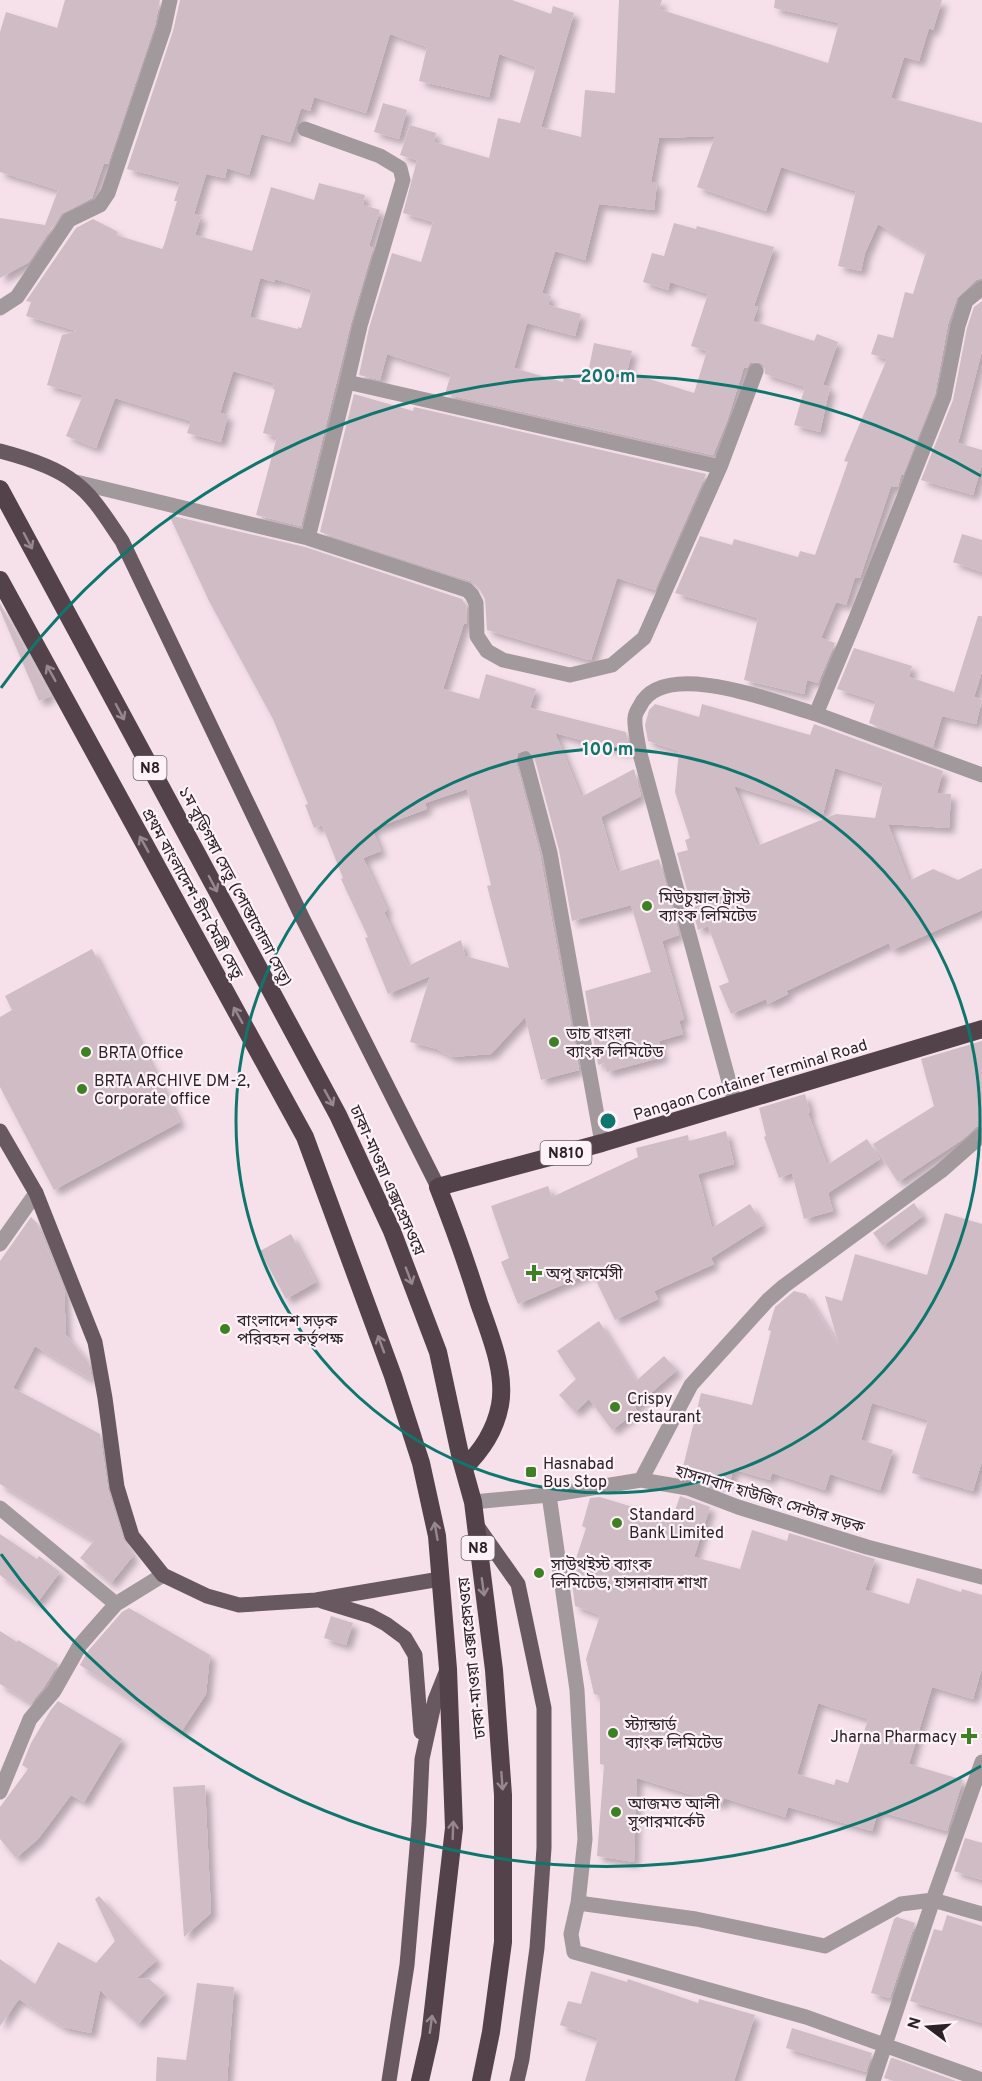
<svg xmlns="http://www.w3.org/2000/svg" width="982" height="2081" font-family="Overpass,'Noto Sans Bengali',sans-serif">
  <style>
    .building { fill: #d0bcc5; fill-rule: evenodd; filter: url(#shadow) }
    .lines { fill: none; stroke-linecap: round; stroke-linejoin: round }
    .minor { stroke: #a2999d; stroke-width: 15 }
    .major { stroke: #685960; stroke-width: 15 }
    .highway { stroke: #53424a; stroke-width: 18 }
    .oneway { stroke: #97888f }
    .ring { fill: none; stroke: #0f766e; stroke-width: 3 }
    .poi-dot { fill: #3e8124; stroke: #fef1f7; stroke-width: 2 }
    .labels { text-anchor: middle; stroke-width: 4.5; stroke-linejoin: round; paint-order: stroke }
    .shield { fill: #fef1f7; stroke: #6a6065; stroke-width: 1.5 }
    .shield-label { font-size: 15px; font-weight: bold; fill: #2a2226 }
    .street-label { font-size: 16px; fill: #2a2226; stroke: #fef1f7 }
    .poi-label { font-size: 16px; fill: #2a2226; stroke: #fef1f7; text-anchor: start }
    .centre { fill: #0f766e; stroke: #fef1f7; stroke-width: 3 }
    .ring-label { font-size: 18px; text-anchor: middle; font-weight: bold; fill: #0f766e; stroke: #fef1f7; stroke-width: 4.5; stroke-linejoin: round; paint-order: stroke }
  </style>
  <defs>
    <filter id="shadow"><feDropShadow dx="5.5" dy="5.5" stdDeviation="3" flood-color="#0004"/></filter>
  </defs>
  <rect width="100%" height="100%" fill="#f6e1eb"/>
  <path class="building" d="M 65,0 L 160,0 L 155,25 L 108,164 L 104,163 L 92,198 L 61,214 L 29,262 L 0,278 L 0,218 L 45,225 L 58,190 L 0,172 L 0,32 L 6,12 L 57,28 Z
    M 180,0 L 512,0 L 551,14 L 553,6 L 574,13 L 541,127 L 581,137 L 585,90 L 615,93 L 619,0 L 662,0 L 659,9 L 828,63 L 839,23 L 774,8 L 775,0 L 942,0 L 933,30 L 929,28 L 919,61 L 904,57 L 891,98 L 982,123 L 982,278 L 976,280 L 957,298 L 948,324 L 935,394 L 903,475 L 901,474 L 898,487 L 891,486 L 860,578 L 855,577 L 846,605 L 836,602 L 821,638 L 835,643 L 818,683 L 807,680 L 804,694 L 744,680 L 758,618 L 675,593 L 700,536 L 732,545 L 734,539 L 798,557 L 800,551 L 815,555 L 848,462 L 844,461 L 887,359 L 871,354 L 878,334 L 893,338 L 905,292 L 913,294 L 926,252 L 878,224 L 865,253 L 861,271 L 838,266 L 856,191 L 781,167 L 766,211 L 697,187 L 715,136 L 659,138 L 651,182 L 657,182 L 654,210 L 599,204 L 585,260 L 555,251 L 542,293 L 551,296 L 548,305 L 581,314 L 575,336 L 527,323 L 514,368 L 563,382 L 564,377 L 586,383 L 594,343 L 632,351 L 627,372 L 694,393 L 707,351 L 691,346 L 708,294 L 670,282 L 668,290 L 643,282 L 652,253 L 664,256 L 674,223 L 696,229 L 697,226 L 774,247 L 754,306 L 758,307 L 753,321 L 814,341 L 817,334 L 838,342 L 823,385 L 830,387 L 820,432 L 794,425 L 805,387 L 765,374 L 764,365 L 759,362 L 750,363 L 747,368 L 744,367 L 727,421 L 713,455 L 445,394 L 451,374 L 387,354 L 380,380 L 359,375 L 369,328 L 392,253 L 421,262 L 433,222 L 403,213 L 417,160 L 400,155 L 410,125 L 436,133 L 434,142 L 489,158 L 498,118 L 520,123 L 536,67 L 499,54 L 489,97 L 419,81 L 427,47 L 390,34 L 366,113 L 314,97 L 310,111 L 301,108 L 290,142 L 261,134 L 249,175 L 227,168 L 225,178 L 206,174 L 194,214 L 201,216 L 195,235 L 252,251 L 271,187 L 314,200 L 319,183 L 365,195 L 363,205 L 380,210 L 369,246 L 373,248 L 351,323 L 301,526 L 256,515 L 277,437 L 263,433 L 275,390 L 273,389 L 274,383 L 233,371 L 220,413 L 228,415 L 221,442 L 187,433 L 191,421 L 115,398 L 96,448 L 66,436 L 83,395 L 47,385 L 62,335 L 77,331 L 26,316 L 31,302 L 26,301 L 76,228 L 93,219 L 118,232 L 116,235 L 162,249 L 164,245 L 177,201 L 174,201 L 180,182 L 127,169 L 173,31 ZM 260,278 L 275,282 L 275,279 L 312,290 L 301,328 L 298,327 L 298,329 L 250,317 Z
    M 383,103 L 407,110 L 399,139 L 374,132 Z
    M 982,301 L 982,351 L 958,443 L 982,450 L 982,464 L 973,495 L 921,480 L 953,400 L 967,328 L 974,307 Z
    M 354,394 L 413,411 L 414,407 L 706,474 L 655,590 L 617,578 L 591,660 L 589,660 L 487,630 L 485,599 L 479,588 L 471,581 L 320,532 Z
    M 169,515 L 305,547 L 462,599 L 466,605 L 467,624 L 464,623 L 443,689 L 479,699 L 486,674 L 536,689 L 530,708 L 626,732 L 628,743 L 626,752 L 555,733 L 581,797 L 634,769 L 641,796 L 601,817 L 617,872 L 659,859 L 679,935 L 662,941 L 684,1019 L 679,1021 L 683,1034 L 659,1041 L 663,1057 L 607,1072 L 604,1063 L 598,1065 L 585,991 L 651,972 L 631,905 L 572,921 L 559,850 L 534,756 L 527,750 L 518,753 L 516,762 L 540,855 L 579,1070 L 541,1080 L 525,1017 L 491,1054 L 452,1057 L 437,1049 L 410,1042 L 430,976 L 388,994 L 365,938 L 368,937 L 341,879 L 343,878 L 322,825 L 314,828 L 305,805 L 308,804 L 273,719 L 209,601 ZM 467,789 L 491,885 L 487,886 L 509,968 L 465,956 L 461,940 L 408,966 L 384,912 L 387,910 L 363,858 L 381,851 L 372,829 L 427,809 L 425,803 Z
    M 962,534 L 982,540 L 982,572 L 953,562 Z
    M 0,603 L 51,696 L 39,701 L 0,610 Z
    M 978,616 L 982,616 L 982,672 L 974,697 L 982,700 L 976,724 L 942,716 L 933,747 L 869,723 L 876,701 L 837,689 L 854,648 L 912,666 L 909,677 L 954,692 Z
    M 655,704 L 699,717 L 702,704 L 810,735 L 814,724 L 943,771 L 937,793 L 951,794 L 949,828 L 888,824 L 909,881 L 933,869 L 958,880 L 982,868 L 982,910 L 892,950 L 889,943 L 786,991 L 788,994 L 768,1004 L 766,999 L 731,1014 L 719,986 L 729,982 L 708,926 L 698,930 L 677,853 L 688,850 L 685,840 L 690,838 L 675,792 L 679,751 L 648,741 L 645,725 L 649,710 ZM 835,768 L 883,783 L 875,818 L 836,814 L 757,846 L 734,786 L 823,814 Z
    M 92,949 L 180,1122 L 54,1190 L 0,1087 L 0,1017 L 12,1010 L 5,996 Z
    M 982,1041 L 982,1125 L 976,1127 L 963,1139 L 898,1182 L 873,1144 L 934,1106 L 921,1059 Z
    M 805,1094 L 810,1112 L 808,1113 L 827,1165 L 867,1139 L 880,1159 L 828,1193 L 833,1211 L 804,1219 L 792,1173 L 779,1178 L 764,1137 L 766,1136 L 759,1108 Z
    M 726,1131 L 734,1164 L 698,1174 L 712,1228 L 750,1204 L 763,1225 L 711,1258 L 714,1264 L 654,1291 L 658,1299 L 615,1320 L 592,1272 L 518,1304 L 501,1262 L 509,1258 L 491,1206 L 548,1186 L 552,1197 L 638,1157 L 636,1148 L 688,1135 L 689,1141 Z
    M 914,1203 L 923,1216 L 883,1246 L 873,1233 Z
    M 945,1213 L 982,1224 L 982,1461 L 973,1491 L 912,1473 L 928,1420 L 872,1403 L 861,1440 L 893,1450 L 880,1490 L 830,1474 L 825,1490 L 772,1473 L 770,1480 L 733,1469 L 730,1483 L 718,1480 L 715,1488 L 685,1478 L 687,1472 L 682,1471 L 701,1393 L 752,1405 L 771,1331 L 768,1330 L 775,1307 L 794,1291 L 806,1294 L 839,1346 L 825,1296 L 842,1301 L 855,1254 L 927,1275 Z
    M 31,1217 L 37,1223 L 64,1290 L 66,1335 L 89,1363 L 92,1380 L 35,1346 L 13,1388 L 100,1434 L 108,1490 L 123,1539 L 133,1556 L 111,1583 L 80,1558 L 94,1541 L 0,1484 L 0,1261 Z
    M 291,1234 L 316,1282 L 286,1299 L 260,1251 Z
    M 599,1321 L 636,1381 L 664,1356 L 677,1370 L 635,1407 L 637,1411 L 612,1430 L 589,1399 L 575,1412 L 559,1395 L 576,1379 L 557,1351 Z
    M 680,1496 L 710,1507 L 694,1557 L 740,1569 L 752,1530 L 787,1541 L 789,1533 L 875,1559 L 865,1590 L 909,1604 L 917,1578 L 961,1592 L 962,1589 L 982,1595 L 982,1668 L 973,1699 L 932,1687 L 909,1764 L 963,1780 L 947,1831 L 878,1811 L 872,1831 L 788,1807 L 785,1817 L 724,1798 L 722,1804 L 637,1778 L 634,1862 L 597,1856 L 604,1765 L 600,1764 L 600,1696 L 594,1694 L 586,1659 L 600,1615 L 575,1606 L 571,1574 L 586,1528 L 582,1526 L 590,1498 L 600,1497 L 672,1519 ZM 818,1703 L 868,1719 L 848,1783 L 836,1779 L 834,1785 L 797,1774 Z
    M 0,1534 L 37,1559 L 39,1556 L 60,1572 L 37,1603 L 0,1575 Z
    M 129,1608 L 210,1655 L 206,1694 L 181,1732 L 80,1665 L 88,1651 L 122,1612 Z
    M 331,1616 L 353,1623 L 346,1645 L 324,1638 Z
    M 0,1631 L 17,1642 L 18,1640 L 58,1664 L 44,1687 L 31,1703 L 0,1684 Z
    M 58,1701 L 122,1739 L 84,1802 L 71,1795 L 38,1839 L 16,1858 L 0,1839 L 0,1807 L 28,1769 L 22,1765 L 31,1743 L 50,1711 Z
    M 205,1785 L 211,1913 L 184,1937 L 173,1787 Z
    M 965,1838 L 982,1843 L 982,1880 L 954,1871 Z
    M 99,1896 L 157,1960 L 137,1978 L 149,1979 L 165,1993 L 138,2024 L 100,1990 L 91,2033 L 63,2027 L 19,1999 L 0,2026 L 0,1959 L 35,1984 L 58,1942 L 96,1963 L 115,1941 L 95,1899 Z
    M 947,1915 L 982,1926 L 982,2023 L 910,2001 L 934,1929 L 942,1931 Z
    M 897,1917 L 915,1923 L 890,1998 L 871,1993 L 894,1919 Z
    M 591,1971 L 627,1982 L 628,1979 L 698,2003 L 699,1999 L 755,2015 L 734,2081 L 585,2081 L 598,2038 L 560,2025 L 568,2001 L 581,2004 Z
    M 197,1983 L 234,1987 L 227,2081 L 156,2081 L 157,2057 L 186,2060 Z
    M 792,2028 L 872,2053 L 866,2072 L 786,2048 Z
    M 891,2058 L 893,2058 L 956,2081 L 894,2081 L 884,2078 Z"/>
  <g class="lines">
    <path class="minor" d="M 305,129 L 380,156 L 400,168 L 403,180 L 360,326 L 347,382
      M 982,288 L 966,301 L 958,326 L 944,397 L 856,618 L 816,714 L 982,775
      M 0,308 L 17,297 L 69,220 L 100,205 L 108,193 L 164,28 L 170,0
      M 76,482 L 308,538 L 467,590 L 472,595 L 476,603 L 477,636 L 487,651 L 503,660 L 570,675 L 612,665 L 644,638 L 720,467 L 756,371
      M 308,538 L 347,382 L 720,467
      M 525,759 L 550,853 L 602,1143
      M 735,1104 L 639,750 C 638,740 634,728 635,718 C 635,714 638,709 640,706 C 663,657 777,703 816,714
      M 0,1244 L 36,1193
      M 641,1480 L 691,1385 L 768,1300 L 784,1286 L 941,1171 L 982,1135
      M 549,1495 L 577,1690 L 585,1839 L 578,1903 L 696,1919 L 825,1946 L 901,1904 L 933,1900 L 982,1914
      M 473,1502 L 549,1495 L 641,1480 L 688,1488 L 738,1507 L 867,1547 L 982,1577
      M 0,1508 L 116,1604
      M 0,1792 L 30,1719 L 54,1691 L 80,1645 L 116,1604 L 163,1575
      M 578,1903 L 571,1934 L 574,1952 L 806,2017 L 982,2080
      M 873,2081 L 933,1900 L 982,1762"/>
    <path class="major" d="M 0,451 C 23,457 56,467 74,482 C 94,496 108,521 122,541 L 303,919 L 438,1187
      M 0,1131 L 36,1193 L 95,1342 L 105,1398 L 117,1487 L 132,1536 L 163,1575 L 207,1596 L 239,1605 L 316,1600 L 440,1579
      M 475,1523 L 518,1584 L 544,1708 L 544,1848 L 537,1948 L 522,2059 L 517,2081
      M 322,1601 L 371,1616 L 386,1624 L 405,1638 L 415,1655 L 421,1732
      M 389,2081 L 407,1965 L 419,1824 L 422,1759 L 435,1700 L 447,1670"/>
    <path class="highway" d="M 0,489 L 338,1115 L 392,1231 L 438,1352 L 461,1459 L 473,1502 L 494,1670 L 503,1795 L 503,1942 L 491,2032 L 481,2081
      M 0,580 L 305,1137 L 393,1376 L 421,1463 L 437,1536 L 448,1669 L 454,1828 L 430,2037 L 420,2081
      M 464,1468 C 482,1450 495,1431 500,1405 C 506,1372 490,1335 479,1303 C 467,1264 453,1225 438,1187 L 602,1143 L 982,1029"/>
  </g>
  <defs><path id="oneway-shaft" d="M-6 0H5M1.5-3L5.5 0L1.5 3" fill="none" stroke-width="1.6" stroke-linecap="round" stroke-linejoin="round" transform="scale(1.5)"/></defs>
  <g class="oneway">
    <use href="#oneway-shaft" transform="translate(28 541) rotate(62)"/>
    <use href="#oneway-shaft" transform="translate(51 673) rotate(-119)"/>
    <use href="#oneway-shaft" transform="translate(120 712) rotate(62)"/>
    <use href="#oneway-shaft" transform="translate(144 844) rotate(-119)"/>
    <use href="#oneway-shaft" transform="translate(213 884) rotate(62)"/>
    <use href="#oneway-shaft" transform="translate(238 1015) rotate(-119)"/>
    <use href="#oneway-shaft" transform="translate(329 1098) rotate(61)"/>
    <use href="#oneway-shaft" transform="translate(409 1276) rotate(69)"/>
    <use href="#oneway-shaft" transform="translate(381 1344) rotate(-110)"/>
    <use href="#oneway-shaft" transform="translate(436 1531) rotate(-100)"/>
    <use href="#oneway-shaft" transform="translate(483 1587) rotate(82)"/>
    <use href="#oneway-shaft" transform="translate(502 1781) rotate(86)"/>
    <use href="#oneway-shaft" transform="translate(453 1830) rotate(-88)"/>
    <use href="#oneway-shaft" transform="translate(431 2024) rotate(-82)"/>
  </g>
  <g class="ring">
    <circle cx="608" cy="1121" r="372"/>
    <path d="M981 1766A745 745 0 0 1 1 1554M1 688A745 745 0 0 1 981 476"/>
  </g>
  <g class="poi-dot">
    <circle cx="647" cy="906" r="6"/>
    <circle cx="554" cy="1042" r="6"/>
    <circle cx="86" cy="1052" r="6"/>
    <circle cx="82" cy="1089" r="6"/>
    <path d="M531 1264h6v6h6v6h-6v6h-6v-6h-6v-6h6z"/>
    <circle cx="225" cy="1329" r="6"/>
    <circle cx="615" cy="1407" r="6"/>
    <rect x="525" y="1466" width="12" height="12" rx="3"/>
    <circle cx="617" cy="1523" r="6"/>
    <circle cx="539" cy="1573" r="6"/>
    <circle cx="613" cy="1733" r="6"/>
    <path d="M966 1727h6v6h6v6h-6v6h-6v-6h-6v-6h6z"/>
    <circle cx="616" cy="1812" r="6"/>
  </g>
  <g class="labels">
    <g class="shield">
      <rect x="133.5" y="756" width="33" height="24" rx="4.5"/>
      <rect x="540.5" y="1141" width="51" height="24" rx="4.5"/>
      <rect x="461.5" y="1536" width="33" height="24" rx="4.5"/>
    </g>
    <g class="shield-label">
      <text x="150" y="773">N8</text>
      <text x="566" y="1158">N810</text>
      <text x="478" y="1553">N8</text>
    </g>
    <g class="street-label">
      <text transform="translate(236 886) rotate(62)" y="6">১ম বুড়িগঙ্গা সেতু (পোস্তাগোলা সেতু)</text>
      <text transform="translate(193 893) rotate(61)" y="6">প্রথম বাংলাদেশ-চীন মৈত্রী সেতু</text>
      <text transform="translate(750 1079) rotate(-17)" y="6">Pangaon Container Terminal Road</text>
      <text transform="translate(388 1180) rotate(66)" y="6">ঢাকা-মাওয়া এক্সপ্রেসওয়ে</text>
      <text transform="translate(770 1498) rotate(17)" y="6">হাসনাবাদ হাউজিং সেন্টার সড়ক</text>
      <text transform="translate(471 1658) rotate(-96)" y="6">ঢাকা-মাওয়া এক্সপ্রেসওয়ে</text>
    </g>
    <g class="poi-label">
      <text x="659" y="903">মিউচুয়াল ট্রাস্ট<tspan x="659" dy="18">ব্যাংক লিমিটেড</tspan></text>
      <text x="566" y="1039">ডাচ বাংলা<tspan x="566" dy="18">ব্যাংক লিমিটেড</tspan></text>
      <text x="98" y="1058">BRTA Office</text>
      <text x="94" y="1086">BRTA ARCHIVE DM-2,<tspan x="94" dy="18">Corporate office</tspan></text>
      <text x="546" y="1279">অপু ফার্মেসী</text>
      <text x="237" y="1326">বাংলাদেশ সড়ক<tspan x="237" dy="18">পরিবহন কর্তৃপক্ষ</tspan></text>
      <text x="627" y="1404">Crispy<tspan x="627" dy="18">restaurant</tspan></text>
      <text x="543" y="1469">Hasnabad<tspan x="543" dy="18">Bus Stop</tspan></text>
      <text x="629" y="1520">Standard<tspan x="629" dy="18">Bank Limited</tspan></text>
      <text x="551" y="1570">সাউথইস্ট ব্যাংক<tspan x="551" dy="18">লিমিটেড, হাসনাবাদ শাখা</tspan></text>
      <text x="625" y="1730">স্ট্যান্ডার্ড<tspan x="625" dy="18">ব্যাংক লিমিটেড</tspan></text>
      <text x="957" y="1742" text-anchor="end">Jharna Pharmacy</text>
      <text x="628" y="1809">আজমত আলী<tspan x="628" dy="18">সুপারমার্কেট</tspan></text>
    </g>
  </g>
  <circle cx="608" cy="1121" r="9" class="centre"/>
  <g class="ring-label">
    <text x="608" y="382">200 m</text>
    <text x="608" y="755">100 m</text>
  </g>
  <g transform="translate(928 2027) rotate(286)" stroke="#fef1f7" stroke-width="4.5" paint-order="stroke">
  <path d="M0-4.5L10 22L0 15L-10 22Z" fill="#2a2226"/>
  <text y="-9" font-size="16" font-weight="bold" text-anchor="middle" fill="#2a2226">N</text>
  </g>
</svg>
